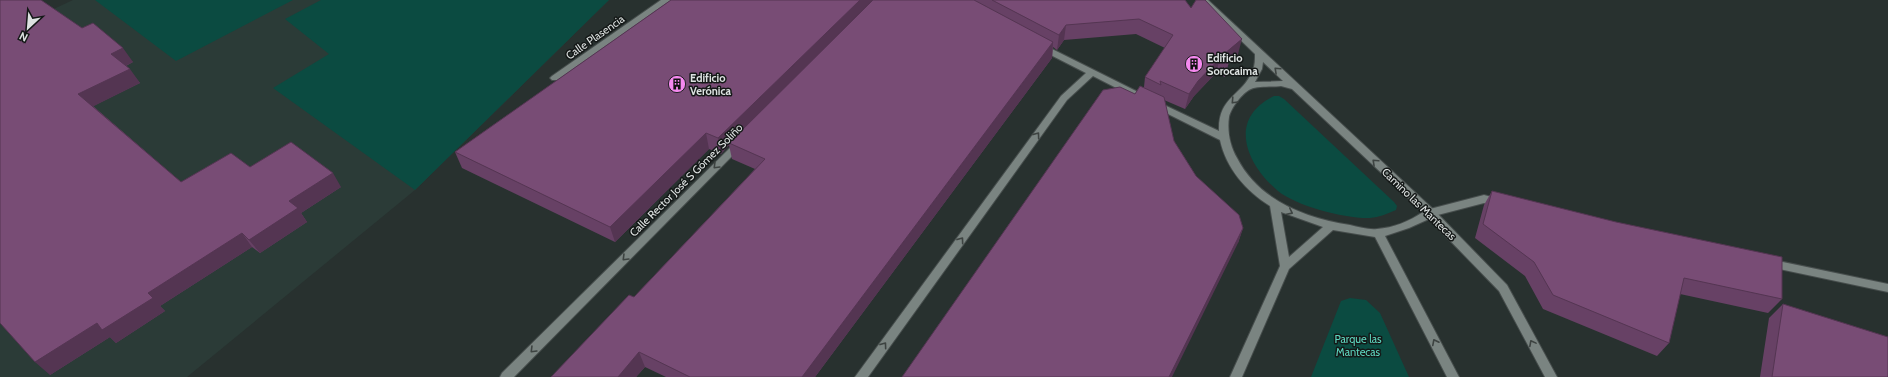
<svg xmlns="http://www.w3.org/2000/svg" width="1888" height="377" font-family="Cabin,sans-serif">
  <style>
    .built { fill: #2b3b37 }
    .green { fill: #0b4b41 }
    .lines { fill: none; stroke-linecap: round; stroke-linejoin: round }
    .service-casing { stroke: #464d4c; stroke-width: 2 }
    .minor-casing { stroke: #464d4c; stroke-width: 2 }
    .service { fill: #7a8481; fill-rule: evenodd }
    .minor { fill: #7a8481; fill-rule: evenodd }
    .wall { fill: #674165 }
    .shaded-wall { fill: #543552 }
    .building { fill: #784c75; stroke: #543552 }
    .oneway { stroke: #3d4341 }
    .labels { text-anchor: middle; stroke-width: 3; stroke-linejoin: round; paint-order: stroke }
    .street-label { font-size: 11px; fill: #dde2e1; stroke: #141817 }
    .poi-label { font-size: 11px; font-weight: bold; fill: #dde2e1; stroke: #141817; text-anchor: start }
    .park-label { font-size: 11px; fill: #5ed6bf; stroke: #141817 }
  </style>
  <rect width="100%" height="100%" fill="#28312f"/>
  <path class="built" d="M 73,0 L 609,0 L 415,190 L 187,377 L 0,377 L 0,34 Z"/>
  <path class="green" d="M 95,0 L 293,0 L 176,61 Z
    M 321,0 L 609,0 L 415,190 L 273,88 L 329,54 L 285,19 Z
    M 1274,96 L 1279,96 L 1284,99 L 1394,202 L 1397,206 L 1396,210 C 1387,214 1379,217 1370,218 C 1346,219 1296,206 1278,191 C 1246,164 1227,119 1274,96 Z
    M 1350,298 L 1366,300 L 1380,313 L 1409,377 L 1311,377 L 1341,301 Z"/>
  <g class="lines">
    <defs>
      <path id="service" d="M 1484,195 L 1503,200 L 1504,203 L 1499,207 L 1484,203 L 1430,217 L 1426,216 L 1425,213 L 1426,210 L 1430,209 Z
        M 1769,259 L 1888,284 L 1888,292 L 1765,266 L 1764,263 L 1765,260 Z"/>
      <path id="minor" d="M 661,0 L 671,0 L 558,80 L 552,80 L 550,78 L 552,76 Z
        M 1199,0 L 1208,0 L 1434,210 L 1507,285 L 1557,377 L 1545,377 L 1499,291 L 1429,219 L 1409,228 L 1385,236 L 1459,377 L 1447,377 L 1375,237 L 1333,230 L 1289,269 L 1242,377 L 1230,377 L 1280,266 L 1270,206 C 1246,191 1226,168 1220,140 L 1152,106 L 1150,104 L 1152,102 L 1158,102 L 1219,131 C 1218,96 1242,97 1253,70 C 1255,65 1255,59 1255,54 ZM 1263,62 L 1283,81 L 1255,82 L 1262,69 ZM 1281,86 L 1292,89 L 1423,212 C 1410,221 1393,228 1377,229 C 1369,230 1359,227 1350,225 C 1306,218 1259,201 1237,158 C 1230,146 1227,131 1229,117 C 1231,108 1242,93 1251,89 C 1257,86 1274,87 1281,86 ZM 1281,212 L 1323,227 L 1289,257 Z
        M 1040,43 L 1140,93 L 1142,95 L 1137,98 L 1134,97 L 1093,76 L 1067,100 L 868,377 L 855,377 L 1061,96 L 1086,73 L 1037,48 L 1036,46 Z
        M 740,140 L 743,141 L 745,143 L 743,145 L 514,377 L 500,377 L 502,373 L 737,141 Z"/>
    </defs>
    <use href="#service" class="service-casing"/>
    <use href="#minor" class="minor-casing"/>
    <use href="#service" class="service"/>
    <use href="#minor" class="minor"/>
  </g>
  <path class="wall" d="M 671,0 L 1185,0 L 1191,8 L 1238,54 L 1229,62 L 1225,77 L 1216,73 L 1194,96 L 1185,109 L 1164,100 L 1174,141 L 1196,176 L 1243,228 L 1238,243 L 1135,94 L 1144,87 L 1145,77 L 1165,48 L 1136,34 L 1064,40 L 1057,50 L 1053,47 L 1052,58 L 815,377 L 666,377 L 645,367 L 636,377 L 551,377 L 634,297 L 755,169 L 732,159 L 729,145 L 721,154 L 709,149 L 615,242 L 462,168 L 455,152 Z
    M 82,28 L 133,62 L 126,66 L 140,83 L 93,106 L 181,182 L 250,167 L 341,187 L 301,213 L 307,222 L 260,253 L 252,247 L 160,306 L 165,311 L 116,343 L 110,337 L 50,375 Z
    M 1492,191 L 1782,299 L 1768,313 L 1680,294 L 1669,343 L 1657,356 L 1543,309 L 1525,276 L 1475,238 L 1484,205 Z
    M 1783,304 L 1888,377 L 1760,377 L 1769,318 Z"/>
  <path class="shaded-wall" d="M 860,0 L 876,0 L 729,143 L 729,145 L 721,154 L 718,138 Z
    M 1066,25 L 1064,40 L 1057,50 L 1059,35 Z
    M 1242,39 L 1238,54 L 1229,62 L 1224,54 Z
    M 1053,42 L 1052,58 L 815,377 L 802,377 Z
    M 123,48 L 133,62 L 121,68 L 111,54 Z
    M 1220,58 L 1216,73 L 1194,96 L 1185,109 L 1189,94 L 1198,81 Z
    M 130,69 L 140,83 L 90,108 L 78,94 Z
    M 706,133 L 709,149 L 615,242 L 610,227 Z
    M 333,173 L 341,187 L 301,213 L 307,222 L 260,253 L 249,240 L 289,201 Z
    M 1243,228 L 1238,243 L 1172,377 L 1169,377 Z
    M 242,233 L 252,247 L 160,306 L 165,311 L 116,343 L 110,337 L 50,375 L 35,362 L 97,323 L 148,293 Z
    M 639,352 L 645,367 L 636,377 L 618,377 Z"/>
  <path class="building" d="M 0,0 L 41,0 L 82,28 L 93,23 L 123,48 L 111,54 L 130,69 L 78,94 L 181,182 L 231,153 L 250,167 L 291,142 L 333,173 L 289,201 L 298,208 L 249,240 L 242,233 L 148,293 L 153,298 L 102,330 L 97,323 L 35,362 L 0,323 Z
    M 671,0 L 860,0 L 718,138 L 706,133 L 610,227 L 455,152 Z
    M 873,0 L 974,0 L 1053,42 L 802,377 L 690,377 L 639,352 L 618,377 L 551,377 L 629,295 L 634,297 L 765,159 L 729,143 Z
    M 992,0 L 1185,0 L 1191,8 L 1196,0 L 1205,0 L 1242,39 L 1224,54 L 1229,62 L 1220,58 L 1198,81 L 1189,94 L 1160,81 L 1161,85 L 1145,77 L 1173,35 L 1139,19 L 1066,25 L 1059,35 Z
    M 1140,86 L 1164,97 L 1174,141 L 1196,176 L 1239,215 L 1243,228 L 1169,377 L 902,377 L 1103,90 L 1120,87 L 1135,94 Z
    M 1492,191 L 1616,222 L 1782,257 L 1782,299 L 1684,278 L 1669,343 L 1553,295 L 1534,262 L 1483,224 Z
    M 1783,304 L 1888,337 L 1888,377 L 1772,377 Z"/>
  <defs><path id="oneway-chevron" d="M-2-3.5L2.5 0L-2 3.5" fill="none" stroke-width="1.6" stroke-linecap="round" stroke-linejoin="round"/></defs>
  <g class="oneway">
    <use href="#oneway-chevron" transform="translate(1277 70) rotate(-137)"/>
    <use href="#oneway-chevron" transform="translate(1234 101) rotate(133)"/>
    <use href="#oneway-chevron" transform="translate(1037 135) rotate(-54)"/>
    <use href="#oneway-chevron" transform="translate(1375 162) rotate(-137)"/>
    <use href="#oneway-chevron" transform="translate(716 166) rotate(135)"/>
    <use href="#oneway-chevron" transform="translate(1290 212) rotate(26)"/>
    <use href="#oneway-chevron" transform="translate(961 240) rotate(-54)"/>
    <use href="#oneway-chevron" transform="translate(625 258) rotate(135)"/>
    <use href="#oneway-chevron" transform="translate(1435 342) rotate(-117)"/>
    <use href="#oneway-chevron" transform="translate(1532 343) rotate(-118)"/>
    <use href="#oneway-chevron" transform="translate(884 345) rotate(-54)"/>
    <use href="#oneway-chevron" transform="translate(533 350) rotate(135)"/>
  </g>
  <defs>
    <symbol id="building-disc" viewBox="-11 -11 22 22"><circle r="9.5" fill="#f589ef" stroke="#141817"/><path d="M-4-6H4V6H1V3H-1V6H-4ZM-2.5-4.3h1.7v1.8h-1.7ZM.8-4.3h1.7v1.8H.8ZM-2.5-1h1.7V.8h-1.7ZM.8-1h1.7V.8H.8Z" fill="#111"/></symbol>
  </defs>
  <g fill-rule="evenodd">
    <use href="#building-disc" x="1184" y="54" width="20" height="20"/>
    <use href="#building-disc" x="667" y="74" width="20" height="20"/>
  </g>
  <g class="labels">
    <g class="street-label">
      <text transform="translate(595 37) rotate(-35)" y="4">Calle Plasencia</text>
      <text transform="translate(686 180) rotate(-45)" y="4">Calle Rector José S Gómez Soliño</text>
      <text transform="translate(1419 204) rotate(44)" y="4">Camino las Mantecas</text>
    </g>
    <g class="poi-label">
      <text x="1207" y="62">Edificio<tspan x="1207" dy="13">Sorocaima</tspan></text>
      <text x="690" y="82">Edificio<tspan x="690" dy="13">Verónica</tspan></text>
    </g>
    <g class="park-label">
      <text x="1358" y="343">Parque las<tspan x="1358" dy="13">Mantecas</tspan></text>
    </g>
  </g>
  <g transform="translate(28 28) rotate(206)" stroke="#141817" stroke-width="3" paint-order="stroke">
  <path d="M0-3L7 15L0 10L-7 15Z" fill="#dde2e1"/>
  <text y="-6" font-size="11" font-weight="bold" text-anchor="middle" fill="#dde2e1">N</text>
  </g>
</svg>
